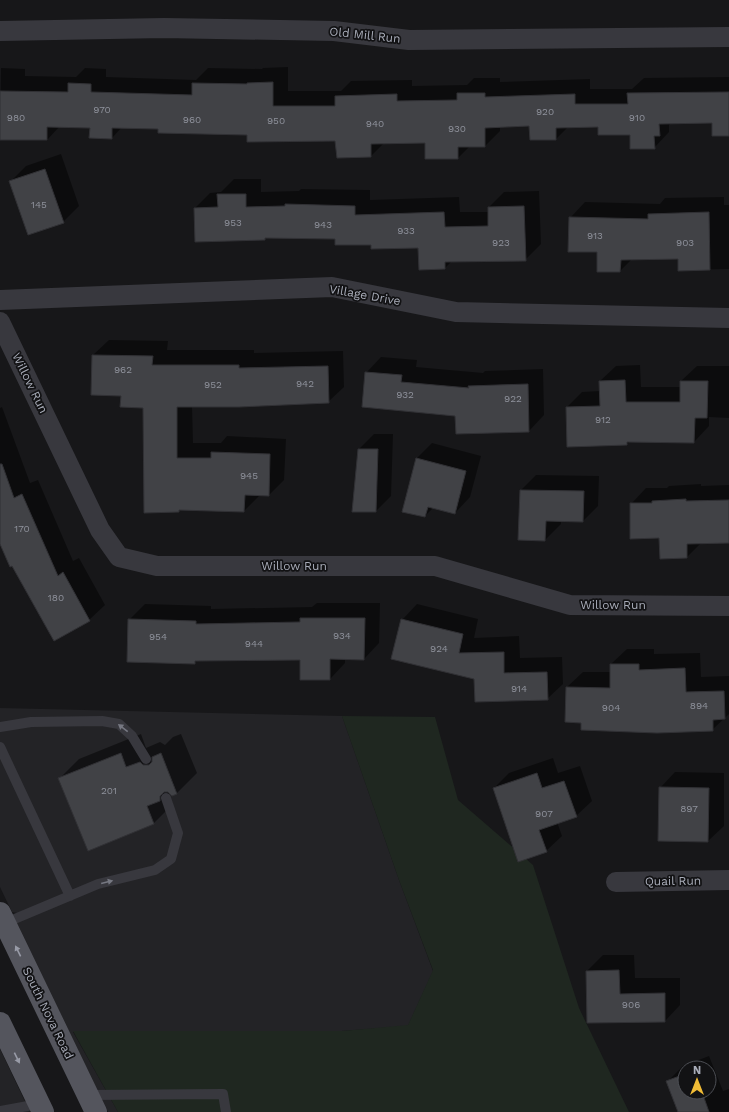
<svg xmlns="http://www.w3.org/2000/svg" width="729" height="1112" font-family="'Work Sans',sans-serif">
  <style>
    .built { fill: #232326 }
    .green { fill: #1f2720 }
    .shadow { fill: #0007; fill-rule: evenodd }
    .building { fill: #414246; stroke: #313135 }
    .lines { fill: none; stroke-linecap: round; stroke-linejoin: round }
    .service { stroke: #38383e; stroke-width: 10 }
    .minor { stroke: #38383e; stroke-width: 20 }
    .primary { stroke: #54555d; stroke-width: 22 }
    .oneway { fill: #767882 }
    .oneway2 { fill: #989ba7 }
    .labels { text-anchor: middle; stroke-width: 3.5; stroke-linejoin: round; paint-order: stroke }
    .number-label { font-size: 10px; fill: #8f929c }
    .street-label { font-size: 12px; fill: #a9adb9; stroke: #121214 }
  </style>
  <rect width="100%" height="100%" fill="#171719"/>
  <path class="built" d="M 0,708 L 342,716 L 399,880 L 433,971 L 408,1026 L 342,1031 L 73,1032 L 118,1112 L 108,1112 L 16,921 L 17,913 L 12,912 L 0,887 Z
    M 0,1049 L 30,1112 L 0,1112 Z"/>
  <path class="green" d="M 342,716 L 435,717 L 458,800 L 533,865 L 579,1008 L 629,1112 L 118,1112 L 73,1031 L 342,1031 L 408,1025 L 433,970 L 399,880 Z"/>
  <path class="shadow" d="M 288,67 L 288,91 L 341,91 L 351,81 L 412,80 L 412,86 L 467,85 L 474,78 L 500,78 L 500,82 L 590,79 L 590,89 L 632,89 L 644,78 L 729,77 L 729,135 L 713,122 L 671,123 L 669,125 L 669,132 L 654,148 L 631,134 L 599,126 L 568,127 L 556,139 L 531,139 L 530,125 L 500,126 L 500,131 L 485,146 L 470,146 L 458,158 L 426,142 L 384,143 L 371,156 L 336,140 L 159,128 L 122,127 L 112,138 L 91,127 L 60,126 L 47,140 L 0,139 L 1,68 L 25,69 L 25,76 L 76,77 L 85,68 L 106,69 L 106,77 L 196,80 L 208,68 L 262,69 L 263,68 Z
    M 61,154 L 79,206 L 63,222 L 11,181 L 26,166 Z
    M 234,179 L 261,179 L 261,192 L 299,191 L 301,189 L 370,190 L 370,200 L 459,197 L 460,212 L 489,212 L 489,207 L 504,192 L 539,191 L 541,244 L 525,260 L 452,261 L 445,268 L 420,269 L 419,247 L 372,245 L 336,238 L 267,237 L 264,239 L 195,208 L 210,193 L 221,192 Z
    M 724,197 L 724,205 L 729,205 L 729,269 L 679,270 L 679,258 L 632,259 L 620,271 L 598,251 L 570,218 L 585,202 L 660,204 L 665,198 Z
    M 109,340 L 168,341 L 167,350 L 254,350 L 254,353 L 343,351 L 344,387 L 328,402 L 192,406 L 193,443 L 221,443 L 227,436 L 286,439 L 284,480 L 269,495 L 260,495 L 244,511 L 181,509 L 178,511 L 144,407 L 122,395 L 93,355 Z
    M 381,357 L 417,360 L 416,367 L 483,373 L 485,371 L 543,369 L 544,415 L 529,431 L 456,415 L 366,373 Z
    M 640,365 L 641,387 L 681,387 L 681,381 L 697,366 L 729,366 L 729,418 L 709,417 L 709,426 L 694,442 L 630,441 L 627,444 L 567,407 L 582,392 L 600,391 L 600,381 L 616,366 Z
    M 2,407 L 30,483 L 38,480 L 73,561 L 79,558 L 105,605 L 89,620 L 0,542 L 0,408 Z
    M 374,434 L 393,434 L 391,496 L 376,511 L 359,449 Z
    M 432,443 L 481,456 L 470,497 L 455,513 L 434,507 L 425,516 L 416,459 Z
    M 536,475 L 599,476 L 598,506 L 583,521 L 561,521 L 561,524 L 545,540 L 521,490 Z
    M 701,484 L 701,486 L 729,485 L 729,542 L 702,542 L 687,557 L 660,537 L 631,504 L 646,488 L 667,488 L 669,486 Z
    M 317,603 L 380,603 L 379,643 L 364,659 L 345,659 L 345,663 L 330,679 L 301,659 L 197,660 L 194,663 L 129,620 L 145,604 L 211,606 L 211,609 L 312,607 Z
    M 417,604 L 478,619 L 474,638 L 519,636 L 520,658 L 562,657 L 563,684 L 547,699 L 475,678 L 402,620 Z
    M 627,649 L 654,649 L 654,654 L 700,653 L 701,677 L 729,676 L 729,714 L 712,730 L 582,722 L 567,687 L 583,672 L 611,672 L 611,664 Z
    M 141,734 L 146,748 L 160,742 L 165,745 L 173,737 L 181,734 L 197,773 L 177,793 L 168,791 L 173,804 L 153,824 L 59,779 L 79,759 Z
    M 553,758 L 558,773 L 580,766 L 592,801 L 576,816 L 557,822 L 562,836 L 546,851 L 494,788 L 509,773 Z
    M 675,772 L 724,773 L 724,826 L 708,841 L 659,840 L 660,788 Z
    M 603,955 L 634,955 L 635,978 L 680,978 L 680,1005 L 665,1021 L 588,1022 L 587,971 Z
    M 709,1056 L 723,1091 L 729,1089 L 729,1112 L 679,1112 L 667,1082 L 683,1066 ZM 685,1068 L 709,1068 L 709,1092 L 685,1092 Z"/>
  <path class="building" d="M 273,82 L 273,106 L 335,106 L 335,96 L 397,94 L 397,101 L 457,100 L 457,93 L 485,93 L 485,97 L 575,94 L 575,104 L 628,104 L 627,93 L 729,92 L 729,136 L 712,136 L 712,123 L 659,124 L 660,136 L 654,136 L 655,149 L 630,149 L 630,135 L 598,135 L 598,127 L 556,128 L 556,140 L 530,140 L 529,126 L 485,128 L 485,147 L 458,147 L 458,159 L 425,159 L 425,143 L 371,144 L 371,157 L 337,158 L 335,141 L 247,142 L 247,135 L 158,133 L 158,129 L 112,128 L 112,139 L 89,138 L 90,128 L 47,127 L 47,140 L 0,140 L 0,91 L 68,92 L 68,83 L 91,84 L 91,92 L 192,95 L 192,83 L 247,84 L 247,83 Z
    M 45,169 L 64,223 L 28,235 L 9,181 Z
    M 217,194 L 246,194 L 246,207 L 285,206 L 285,204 L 355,206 L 355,215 L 444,212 L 445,227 L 488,226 L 488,207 L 524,206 L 526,261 L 445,262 L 445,269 L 419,270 L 418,248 L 371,249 L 371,245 L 335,245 L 335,239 L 265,238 L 265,240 L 195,242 L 194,208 L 218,207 Z
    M 709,212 L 710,270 L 678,271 L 678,259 L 621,260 L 620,272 L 597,272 L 597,252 L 568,252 L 569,217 L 648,219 L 648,214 Z
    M 92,355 L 153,356 L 152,365 L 239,365 L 239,368 L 328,366 L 329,403 L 239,407 L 177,407 L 177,458 L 211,458 L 211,452 L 270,454 L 269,496 L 245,495 L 244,512 L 179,510 L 179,512 L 144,513 L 143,408 L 120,407 L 121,396 L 91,395 Z
    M 365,372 L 402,375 L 401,382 L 469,388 L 468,386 L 528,384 L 529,432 L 456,434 L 455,416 L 362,407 Z
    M 625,380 L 626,402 L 680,402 L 680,381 L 708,381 L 707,418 L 695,418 L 694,443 L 627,442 L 627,445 L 567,447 L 566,407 L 600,406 L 599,381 Z
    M 358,449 L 378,449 L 376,512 L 352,512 Z
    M 416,458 L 466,471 L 455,514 L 428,507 L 425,517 L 402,512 Z
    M 0,464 L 2,464 L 14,498 L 22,494 L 58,576 L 63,572 L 90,621 L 54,641 L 12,566 L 10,567 L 0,544 Z
    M 520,490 L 584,491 L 583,522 L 546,521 L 545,541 L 518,540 Z
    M 686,499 L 686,501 L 729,500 L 729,543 L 687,544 L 687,558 L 660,559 L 659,538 L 630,539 L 630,503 L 652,503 L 652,501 Z
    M 300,618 L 365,618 L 364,660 L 330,659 L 330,680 L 300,680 L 300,660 L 195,661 L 195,664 L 127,662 L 128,619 L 196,621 L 196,624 L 300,622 Z
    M 401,619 L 463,634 L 459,653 L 504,652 L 504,673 L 547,672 L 548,700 L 475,702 L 474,679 L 391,659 Z
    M 610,664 L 639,664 L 639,670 L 685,668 L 686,692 L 724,691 L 725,719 L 713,720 L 713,731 L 657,733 L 581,730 L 581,723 L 565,722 L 566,687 L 610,688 Z
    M 121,753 L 126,767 L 140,762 L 143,765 L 149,765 L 152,762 L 152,757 L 161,753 L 177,794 L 172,796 L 168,792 L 164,792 L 160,796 L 160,801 L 147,806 L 154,824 L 88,851 L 58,778 Z
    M 537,773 L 542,788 L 564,781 L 577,817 L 539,830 L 547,852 L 518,862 L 493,788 Z
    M 659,787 L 709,788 L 708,842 L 658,841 Z
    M 619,970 L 620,994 L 665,993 L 665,1022 L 587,1023 L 586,971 Z
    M 685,1074 L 685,1092 L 702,1092 L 709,1112 L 678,1112 L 666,1081 Z"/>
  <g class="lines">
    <path class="service" d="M 0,727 L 31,722 L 102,721 L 119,724 L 132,736 L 146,759
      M 0,747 L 70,896
      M 5,923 L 98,884 L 155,870 L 171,859 L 178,833 L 166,798
      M 88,1095 L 223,1094 L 226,1112
      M 0,1111 L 39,1104"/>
    <path class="minor" d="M 0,31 L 164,28 L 334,31 L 409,40 L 729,37
      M 0,300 L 332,287 L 456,312 L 729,318
      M 0,322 L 100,530 L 119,557 L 157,566 L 435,566 L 570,605 L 729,606
      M 616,882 L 729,880"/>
    <path class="primary" d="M 0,913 L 96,1112
      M 0,1023 L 43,1112"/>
  </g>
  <defs><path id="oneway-solid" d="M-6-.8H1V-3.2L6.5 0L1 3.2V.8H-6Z"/></defs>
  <g class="oneway">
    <use href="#oneway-solid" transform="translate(123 728) rotate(-142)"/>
    <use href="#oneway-solid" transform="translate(107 882) rotate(-14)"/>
  </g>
  <g class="oneway2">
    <use href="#oneway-solid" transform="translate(18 951) rotate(-116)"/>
    <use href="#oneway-solid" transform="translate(17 1058) rotate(64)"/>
  </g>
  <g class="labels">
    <g class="number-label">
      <text x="102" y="113">970</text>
      <text x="545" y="115">920</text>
      <text x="16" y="121">980</text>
      <text x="637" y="121">910</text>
      <text x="192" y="123">960</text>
      <text x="276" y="124">950</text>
      <text x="375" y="127">940</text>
      <text x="457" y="132">930</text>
      <text x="39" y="208">145</text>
      <text x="233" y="226">953</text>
      <text x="323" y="228">943</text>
      <text x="406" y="234">933</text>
      <text x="595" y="239">913</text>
      <text x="501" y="246">923</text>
      <text x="685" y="246">903</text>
      <text x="123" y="373">962</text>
      <text x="305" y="387">942</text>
      <text x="213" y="388">952</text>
      <text x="405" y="398">932</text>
      <text x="513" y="402">922</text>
      <text x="603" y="423">912</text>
      <text x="249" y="479">945</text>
      <text x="22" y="532">170</text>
      <text x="56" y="601">180</text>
      <text x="342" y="639">934</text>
      <text x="158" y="640">954</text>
      <text x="254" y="647">944</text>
      <text x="439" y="652">924</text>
      <text x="519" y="692">914</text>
      <text x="699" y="709">894</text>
      <text x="611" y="711">904</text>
      <text x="109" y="794">201</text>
      <text x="689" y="812">897</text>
      <text x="544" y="817">907</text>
      <text x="631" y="1008">906</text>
    </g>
    <g class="street-label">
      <text transform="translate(365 35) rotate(6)" y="4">Old Mill Run</text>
      <text transform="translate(365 295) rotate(10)" y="4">Village Drive</text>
      <text transform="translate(30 383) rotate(64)" y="4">Willow Run</text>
      <text x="294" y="570">Willow Run</text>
      <text x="613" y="609">Willow Run</text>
      <text transform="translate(673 881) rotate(-1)" y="4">Quail Run</text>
      <text transform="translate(48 1013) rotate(64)" y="4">South Nova Road</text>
    </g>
  </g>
  <g transform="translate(697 1080)"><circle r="19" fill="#121214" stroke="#4e5056"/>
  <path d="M0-3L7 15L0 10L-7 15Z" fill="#f1bc36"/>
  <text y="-6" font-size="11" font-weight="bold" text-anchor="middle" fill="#a9adb9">N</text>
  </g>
</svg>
